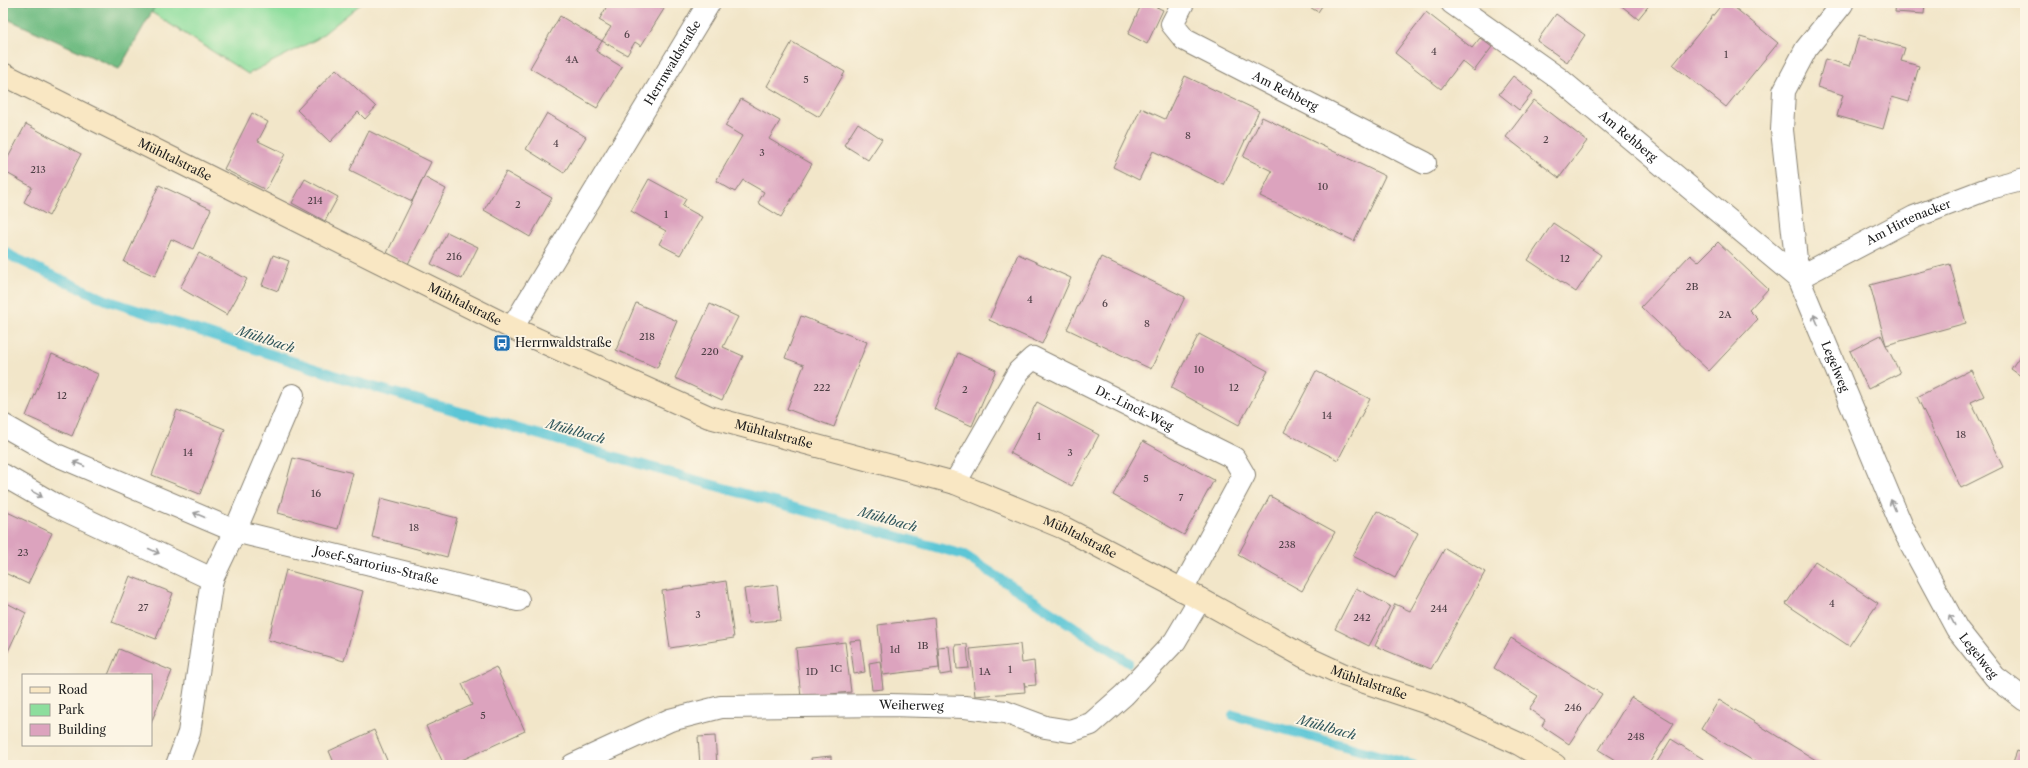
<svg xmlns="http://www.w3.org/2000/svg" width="2028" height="768" font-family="'Libre Caslon Text',serif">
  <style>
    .green { fill: #8dde9d; stroke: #547d5c }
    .forest { fill: #72bd84; stroke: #476c50 }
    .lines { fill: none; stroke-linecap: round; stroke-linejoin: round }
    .stream { stroke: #5cc6d6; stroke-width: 10 }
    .building { fill: #dca3be }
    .minor-casing { stroke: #878172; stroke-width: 24 }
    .secondary-casing { stroke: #878172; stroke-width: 24 }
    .minor { stroke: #fff; stroke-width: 22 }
    .secondary { stroke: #f9e7c3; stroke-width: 22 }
    .oneway { stroke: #999 }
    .labels { text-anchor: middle; stroke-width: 3.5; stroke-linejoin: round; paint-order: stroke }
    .number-label { font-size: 10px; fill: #4c3e44 }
    .street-label { font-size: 12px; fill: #1c1c1c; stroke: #fcf5e5 }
    .poi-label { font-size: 12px; fill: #1c1c1c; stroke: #fcf5e5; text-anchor: start }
    .water-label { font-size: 13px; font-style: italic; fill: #32585d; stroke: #fcf5e5 }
  </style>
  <rect width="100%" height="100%" fill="#fcf5e5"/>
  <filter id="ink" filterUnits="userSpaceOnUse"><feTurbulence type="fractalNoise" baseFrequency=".025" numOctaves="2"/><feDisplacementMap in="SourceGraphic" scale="8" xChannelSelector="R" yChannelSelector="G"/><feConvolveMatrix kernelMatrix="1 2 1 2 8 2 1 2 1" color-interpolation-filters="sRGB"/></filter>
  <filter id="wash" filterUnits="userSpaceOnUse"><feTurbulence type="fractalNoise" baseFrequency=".012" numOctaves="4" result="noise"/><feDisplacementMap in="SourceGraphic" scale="16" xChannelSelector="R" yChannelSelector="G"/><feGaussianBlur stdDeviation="0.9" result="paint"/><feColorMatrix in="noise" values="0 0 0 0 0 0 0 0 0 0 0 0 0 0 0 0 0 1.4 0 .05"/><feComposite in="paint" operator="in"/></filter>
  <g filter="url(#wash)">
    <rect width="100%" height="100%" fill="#f2e6c9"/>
    <path class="green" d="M 157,3 L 362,3 L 317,39 L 248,74 L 151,12 Z"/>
    <path class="forest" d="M 3,3 L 157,3 L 119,69 L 3,17 Z"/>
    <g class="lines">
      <path class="stream" d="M 3,250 L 13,257 L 106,300 L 346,379 L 720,487 L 964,555 L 1128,662
        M 1233,715 L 1413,765"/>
    </g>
    <g id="blocks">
      <path class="building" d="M 600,3 L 654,3 L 664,9 L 641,46 L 635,42 L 627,55 L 602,41 L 611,27 L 599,20 L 606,8 L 599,4 Z
        M 1142,3 L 1148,3 L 1163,10 L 1147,44 L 1128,34 Z
        M 1303,3 L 1324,3 L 1318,12 Z
        M 1618,3 L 1651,3 L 1638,19 Z
        M 1723,3 L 1729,3 L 1778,43 L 1726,107 L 1673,65 Z
        M 1896,3 L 1925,3 L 1924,14 L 1895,12 Z
        M 1426,12 L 1472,48 L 1480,38 L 1492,47 L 1474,71 L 1462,61 L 1441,89 L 1395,53 Z
        M 1556,14 L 1585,35 L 1567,62 L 1537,41 Z
        M 560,16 L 602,41 L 596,51 L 622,67 L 597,108 L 530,68 Z
        M 1859,35 L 1905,48 L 1901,61 L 1919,66 L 1909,102 L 1892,97 L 1883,129 L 1837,116 L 1843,95 L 1817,87 L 1825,59 L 1850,66 Z
        M 792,42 L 845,72 L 819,117 L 767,86 Z
        M 336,69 L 376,107 L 365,119 L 358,112 L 330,142 L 297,110 Z
        M 1185,76 L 1259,111 L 1224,185 L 1153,151 L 1139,180 L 1113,167 L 1141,108 L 1165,119 Z
        M 1513,76 L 1533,92 L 1519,110 L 1499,94 Z
        M 741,99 L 780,121 L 769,139 L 812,164 L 781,217 L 758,203 L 764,192 L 743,180 L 735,192 L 716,181 L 742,136 L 725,126 Z
        M 1534,100 L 1587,141 L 1559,178 L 1506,137 Z
        M 252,113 L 268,122 L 258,141 L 285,154 L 266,190 L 224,169 Z
        M 547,113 L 586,137 L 564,173 L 526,149 Z
        M 1262,117 L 1385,176 L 1354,241 L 1260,196 L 1272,171 L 1243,157 Z
        M 858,123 L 882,139 L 868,160 L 844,145 Z
        M 26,124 L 81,154 L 49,216 L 24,202 L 32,187 L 3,171 L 3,167 Z
        M 369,131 L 431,162 L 412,201 L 350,170 Z
        M 506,172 L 552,198 L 530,237 L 484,210 Z
        M 424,177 L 446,189 L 408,264 L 387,253 Z
        M 305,179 L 338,197 L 325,221 L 292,203 Z
        M 649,179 L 686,199 L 682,206 L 702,217 L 680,255 L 659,244 L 666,231 L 631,211 Z
        M 159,185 L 211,209 L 193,249 L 171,239 L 155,276 L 124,262 Z
        M 1553,223 L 1601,255 L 1576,292 L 1528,260 Z
        M 447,232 L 478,247 L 462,279 L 431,264 Z
        M 1718,242 L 1768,289 L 1749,310 L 1758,319 L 1709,371 L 1641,307 L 1690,255 L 1698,262 Z
        M 199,253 L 247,279 L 227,315 L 180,288 Z
        M 1018,254 L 1071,278 L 1042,344 L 989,320 Z
        M 273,255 L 289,261 L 278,291 L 262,285 Z
        M 1101,257 L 1185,297 L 1151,369 L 1067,329 Z
        M 1950,264 L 1966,323 L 1886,345 L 1870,285 Z
        M 636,303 L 677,321 L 657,368 L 616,350 Z
        M 710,304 L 738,317 L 723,347 L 743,356 L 722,400 L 675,378 Z
        M 801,316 L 867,342 L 834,427 L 787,409 L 804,365 L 785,358 Z
        M 1199,334 L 1268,371 L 1239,425 L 1171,388 Z
        M 1881,335 L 1900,373 L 1868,389 L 1850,351 Z
        M 2025,348 L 2025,379 L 2011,369 Z
        M 958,353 L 996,370 L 972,426 L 934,409 Z
        M 52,354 L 98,374 L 72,436 L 26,416 Z
        M 1971,370 L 1984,396 L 1971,402 L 2003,467 L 1961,488 L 1917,397 Z
        M 1316,371 L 1370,399 L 1338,460 L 1284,432 Z
        M 1037,402 L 1099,435 L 1072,486 L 1010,453 Z
        M 177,410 L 225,429 L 200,494 L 152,475 Z
        M 1143,441 L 1214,480 L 1184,535 L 1113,495 Z
        M 293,458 L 353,473 L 338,529 L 278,513 Z
        M 1270,496 L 1335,532 L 1302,591 L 1238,555 Z
        M 381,498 L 457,518 L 447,557 L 372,537 Z
        M 3,510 L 52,533 L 28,584 L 3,572 Z
        M 1377,511 L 1418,533 L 1395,578 L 1353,556 Z
        M 1445,548 L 1485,572 L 1431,669 L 1375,646 L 1395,604 L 1410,611 Z
        M 1815,561 L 1878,603 L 1849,646 L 1786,604 Z
        M 286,570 L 363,591 L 344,661 L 268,640 Z
        M 130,576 L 173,593 L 156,639 L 112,622 Z
        M 726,581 L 734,638 L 670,648 L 662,591 Z
        M 777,585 L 781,620 L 749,623 L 744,589 Z
        M 1356,588 L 1390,606 L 1369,646 L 1335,629 Z
        M 3,601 L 26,613 L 3,662 Z
        M 934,618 L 939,668 L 883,675 L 878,625 Z
        M 1511,638 L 1602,694 L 1569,744 L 1542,726 L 1545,720 L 1529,709 L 1538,696 L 1494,668 Z
        M 861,640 L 865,672 L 854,674 L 850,641 Z
        M 845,642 L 851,692 L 801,697 L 796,648 Z
        M 967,644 L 969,668 L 957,669 L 955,645 Z
        M 1020,644 L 1022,663 L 1034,661 L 1036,685 L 1025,686 L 1024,682 L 1025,692 L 975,696 L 970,649 Z
        M 949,646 L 952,673 L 940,675 L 938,647 Z
        M 119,649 L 172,671 L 151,723 L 151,675 L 108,675 Z
        M 880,661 L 883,689 L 872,690 L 869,663 Z
        M 496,667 L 525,731 L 451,765 L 444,765 L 426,726 L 472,705 L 462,684 Z
        M 1631,697 L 1674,723 L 1648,765 L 1623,765 L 1599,750 Z
        M 1719,700 L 1788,743 L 1824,765 L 1760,765 L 1701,729 Z
        M 374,730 L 389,765 L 335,765 L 329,751 Z
        M 715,736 L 717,765 L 700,765 L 698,737 Z
        M 1671,739 L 1713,765 L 1655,765 Z
        M 2017,751 L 2025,754 L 2025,765 L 2012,765 Z
        M 831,756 L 831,765 L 812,765 L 811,758 Z
        M 799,762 L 799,765 L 769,765 L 769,764 Z
        M 880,762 L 880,765 L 855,765 L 855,764 Z"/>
    </g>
  </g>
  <g filter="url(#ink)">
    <use href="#blocks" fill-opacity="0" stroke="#878172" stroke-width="1"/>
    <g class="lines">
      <defs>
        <g id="minor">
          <path id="s1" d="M 1183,3 L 1172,24 L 1185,40 L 1425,163"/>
          <path id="s2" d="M 1452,3 L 1558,78 L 1798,278"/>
          <path id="s3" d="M 1842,4 L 1806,49 L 1784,91 L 1782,130 L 1798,278 L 1903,529 L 1957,629 L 1995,677 L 2025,700"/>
          <path id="s4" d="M 1798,278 L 1914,217 L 1990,188 L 2025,179"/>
          <path id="s5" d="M 512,328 L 709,3"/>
          <path id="s6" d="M 3,425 L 52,453 L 235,531 L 518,600"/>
          <path d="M 3,475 L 57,506 L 212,579"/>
          <path id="s7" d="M 955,483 L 1019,371 L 1033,358 L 1234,458 L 1244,475 L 1182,590"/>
          <path d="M 177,765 L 189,733 L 212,579 L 235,531 L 293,395"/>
          <path id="s8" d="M 573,765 L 670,720 L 721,707 L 889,705 L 965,707 L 1005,712 L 1045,727 L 1070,731 L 1091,724 L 1124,695 L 1175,641 L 1200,599"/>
        </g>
        <g id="secondary">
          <path id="s9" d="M 3,74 L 512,328 L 709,417 L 955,483 L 1064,528 L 1200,599 L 1303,656 L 1344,675 L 1431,704 L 1519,744 L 1555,765"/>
        </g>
      </defs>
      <use href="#minor" class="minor-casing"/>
      <use href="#secondary" class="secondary-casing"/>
      <use href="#minor" class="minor"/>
      <use href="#secondary" class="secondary"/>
    </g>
    <defs><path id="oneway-shaft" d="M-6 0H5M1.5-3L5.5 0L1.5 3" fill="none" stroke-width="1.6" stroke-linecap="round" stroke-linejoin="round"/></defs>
    <g class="oneway">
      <use href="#oneway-shaft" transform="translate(1816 320) rotate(-113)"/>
      <use href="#oneway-shaft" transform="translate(79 464) rotate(-157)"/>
      <use href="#oneway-shaft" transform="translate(37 494) rotate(29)"/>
      <use href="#oneway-shaft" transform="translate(1893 505) rotate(-113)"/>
      <use href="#oneway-shaft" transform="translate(199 515) rotate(-157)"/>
      <use href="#oneway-shaft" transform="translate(154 551) rotate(25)"/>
      <use href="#oneway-shaft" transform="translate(1952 620) rotate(-118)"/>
    </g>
  </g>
  <defs>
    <symbol id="bus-square" viewBox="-11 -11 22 22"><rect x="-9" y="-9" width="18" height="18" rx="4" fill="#1f6fb2" stroke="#fcf5e5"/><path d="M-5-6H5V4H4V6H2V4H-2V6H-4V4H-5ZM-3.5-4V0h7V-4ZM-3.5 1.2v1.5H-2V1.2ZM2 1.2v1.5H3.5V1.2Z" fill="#fff"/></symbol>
  </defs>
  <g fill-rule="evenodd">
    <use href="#bus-square" x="492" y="333" width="20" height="20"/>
  </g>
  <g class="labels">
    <g class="number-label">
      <text x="627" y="38">6</text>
      <text x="1434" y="55">4</text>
      <text x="1726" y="58">1</text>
      <text x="572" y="63">4A</text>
      <text x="806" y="83">5</text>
      <text x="1188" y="139">8</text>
      <text x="1546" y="143">2</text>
      <text x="556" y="147">4</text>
      <text x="762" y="156">3</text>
      <text x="38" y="173">213</text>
      <text x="1323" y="190">10</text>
      <text x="315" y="204">214</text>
      <text x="518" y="208">2</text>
      <text x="666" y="218">1</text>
      <text x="454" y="260">216</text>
      <text x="1565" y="262">12</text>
      <text x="1692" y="290">2B</text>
      <text x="1030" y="303">4</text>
      <text x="1105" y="307">6</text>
      <text x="1725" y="318">2A</text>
      <text x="1147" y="327">8</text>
      <text x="647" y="340">218</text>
      <text x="710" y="355">220</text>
      <text x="1199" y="373">10</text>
      <text x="822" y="391">222</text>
      <text x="1234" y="391">12</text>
      <text x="965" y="393">2</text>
      <text x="62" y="399">12</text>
      <text x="1327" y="419">14</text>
      <text x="1961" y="438">18</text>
      <text x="1039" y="440">1</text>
      <text x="188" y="456">14</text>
      <text x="1070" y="456">3</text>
      <text x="1146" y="482">5</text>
      <text x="316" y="497">16</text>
      <text x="1181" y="501">7</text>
      <text x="414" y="531">18</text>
      <text x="1287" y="548">238</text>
      <text x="23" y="556">23</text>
      <text x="1832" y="607">4</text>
      <text x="143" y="611">27</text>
      <text x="1439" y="612">244</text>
      <text x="698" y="618">3</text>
      <text x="1362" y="621">242</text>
      <text x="923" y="649">1B</text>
      <text x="895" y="653">1d</text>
      <text x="836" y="672">1C</text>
      <text x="1010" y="673">1</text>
      <text x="812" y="675">1D</text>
      <text x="985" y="675">1A</text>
      <text x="1573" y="711">246</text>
      <text x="483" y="719">5</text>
      <text x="1636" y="740">248</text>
    </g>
    <g class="street-label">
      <text dy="4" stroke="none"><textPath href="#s5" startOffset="310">Herrnwaldstraße</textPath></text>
      <text dy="4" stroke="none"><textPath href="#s1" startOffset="157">Am Rehberg</textPath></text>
      <text dy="4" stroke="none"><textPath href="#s2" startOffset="221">Am Rehberg</textPath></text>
      <text dy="4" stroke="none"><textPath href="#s9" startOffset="192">Mühltalstraße</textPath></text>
      <text dy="4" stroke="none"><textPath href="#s4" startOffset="124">Am Hirtenacker</textPath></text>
      <text dy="4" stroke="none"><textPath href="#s9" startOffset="516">Mühltalstraße</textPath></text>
      <text dy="4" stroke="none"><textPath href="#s3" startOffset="389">Legelweg</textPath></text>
      <text dy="4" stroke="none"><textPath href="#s7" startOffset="261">Dr.-Linck-Weg</textPath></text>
      <text dy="4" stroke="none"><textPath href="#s9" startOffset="852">Mühltalstraße</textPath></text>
      <text dy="4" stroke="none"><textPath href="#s9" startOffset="1176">Mühltalstraße</textPath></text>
      <text dy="4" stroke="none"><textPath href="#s6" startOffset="401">Josef-Sartorius-Straße</textPath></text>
      <text dy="4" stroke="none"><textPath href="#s3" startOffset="713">Legelweg</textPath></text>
      <text dy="4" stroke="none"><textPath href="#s9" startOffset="1500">Mühltalstraße</textPath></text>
      <text dy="4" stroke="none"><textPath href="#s8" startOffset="350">Weiherweg</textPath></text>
    </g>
    <g class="poi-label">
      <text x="515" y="347">Herrnwaldstraße</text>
    </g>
    <g class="water-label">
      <text transform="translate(266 339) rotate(18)" y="5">Mühlbach</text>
      <text transform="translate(576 431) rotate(16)" y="5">Mühlbach</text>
      <text transform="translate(888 519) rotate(16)" y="5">Mühlbach</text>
      <text transform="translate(1327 727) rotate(16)" y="5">Mühlbach</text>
    </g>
  </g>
  <rect width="2028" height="768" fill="none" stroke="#fcf5e5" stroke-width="16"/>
  <rect x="22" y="674" width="130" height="72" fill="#fcf5e5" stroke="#a29e95"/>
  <rect x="30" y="687" width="20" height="6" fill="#f9e7c3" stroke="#a29e95"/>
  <text x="58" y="694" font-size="12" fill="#1c1c1c">Road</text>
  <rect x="30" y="704" width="20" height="12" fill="#8dde9d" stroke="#a29e95"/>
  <text x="58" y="714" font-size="12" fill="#1c1c1c">Park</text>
  <rect x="30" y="724" width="20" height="12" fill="#dca3be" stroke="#a29e95"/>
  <text x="58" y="734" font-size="12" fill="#1c1c1c">Building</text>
</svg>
